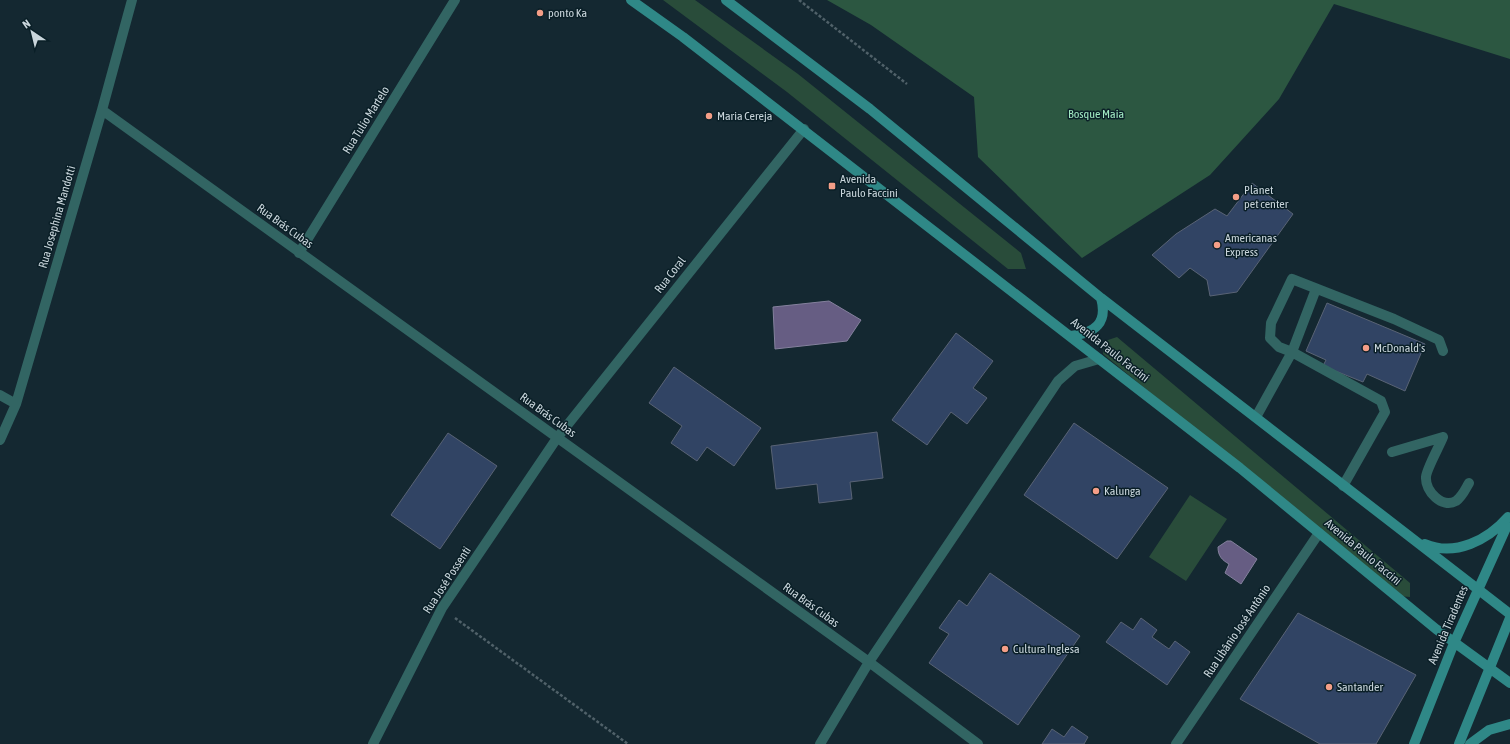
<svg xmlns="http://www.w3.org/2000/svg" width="1510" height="744" font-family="'Asap Condensed',sans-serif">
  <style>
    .green { fill: #294c3a }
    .forest { fill: #2c5741 }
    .water { fill: #665d83; stroke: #84819d }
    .building { fill: #314464; stroke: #596375 }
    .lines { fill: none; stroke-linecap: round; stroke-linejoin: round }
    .path { stroke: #506169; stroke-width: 2.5; stroke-dasharray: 3 2; stroke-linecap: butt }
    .service { stroke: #326563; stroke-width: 10 }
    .minor { stroke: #326563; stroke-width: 10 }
    .secondary { stroke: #2f8887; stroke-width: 10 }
    .poi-dot { fill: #f49e87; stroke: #0a1f27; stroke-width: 1.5 }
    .labels { text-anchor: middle; stroke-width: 3; stroke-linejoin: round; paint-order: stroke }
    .poi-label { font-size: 12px; fill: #c9d5db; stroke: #0a1f27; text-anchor: start }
    .park-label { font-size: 12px; fill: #a0e9c1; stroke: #0a1f27 }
    .street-label { font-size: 12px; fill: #c9d5db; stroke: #0a1f27 }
  </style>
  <rect width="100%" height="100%" fill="#142831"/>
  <path class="green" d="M 663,0 L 695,0 L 798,74 L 1021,253 L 1026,269 L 1008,269 L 787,92 Z
    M 1117,337 L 1410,583 L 1410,597 L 1399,596 L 1103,354 L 1105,341 Z
    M 1190,495 L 1227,519 L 1186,581 L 1149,557 Z"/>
  <path class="forest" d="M 827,0 L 1510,0 L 1510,59 L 1334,4 L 1279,99 L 1210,175 L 1082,258 L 978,157 L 974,97 L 871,25 Z"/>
  <path class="water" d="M 829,301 L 861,320 L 847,341 L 775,349 L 773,307 Z
    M 1227,541 L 1231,541 L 1257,559 L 1241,584 L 1225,573 L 1229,564 C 1222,560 1218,556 1218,547 Z"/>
  <path class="building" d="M 1252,183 L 1293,214 L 1237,292 L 1210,296 L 1207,280 L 1190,268 L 1179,278 L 1152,255 L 1176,234 L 1215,209 L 1227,216 Z
    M 1327,303 L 1425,344 L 1405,391 L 1367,374 L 1363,382 L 1323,366 L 1326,360 L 1306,351 Z
    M 956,333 L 993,361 L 973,388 L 987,398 L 967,424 L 951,412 L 927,445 L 892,420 Z
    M 674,367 L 761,428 L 734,466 L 707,447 L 697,461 L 671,443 L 682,426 L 649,403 Z
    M 1074,423 L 1168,488 L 1117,559 L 1024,495 Z
    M 877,432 L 883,478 L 850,482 L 852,499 L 819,503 L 817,484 L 776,489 L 771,446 Z
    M 448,433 L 497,466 L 440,549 L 391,515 Z
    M 990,573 L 1080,636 L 1018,725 L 929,663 L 949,634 L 939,628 L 959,600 L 967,606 Z
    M 1298,613 L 1416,675 L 1376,744 L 1320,744 L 1240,699 Z
    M 1141,618 L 1157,630 L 1152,637 L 1169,649 L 1175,641 L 1190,652 L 1167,685 L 1106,642 L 1121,622 L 1133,630 Z
    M 1072,726 L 1088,737 L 1084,744 L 1042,744 L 1052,729 L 1064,737 Z"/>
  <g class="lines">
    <path class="path" d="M 799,0 L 907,84
      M 455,618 L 628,744"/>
    <path class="service" d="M 1256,417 L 1292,352 L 1316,289
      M 1443,437 C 1440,445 1426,470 1426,477 C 1425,491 1442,509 1456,501 C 1462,497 1465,490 1469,483
      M 1392,452 L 1443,437
      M 1343,486 L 1385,412 L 1381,401 L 1292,352 L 1279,347 L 1270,338 L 1271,323 L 1292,279 L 1394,319 L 1439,340 L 1443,351"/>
    <path class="minor" d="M 102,110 L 869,662 L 978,744
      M 299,253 L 455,0
      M 0,395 L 16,404
      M 0,440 L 16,404 L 102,110 L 132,0
      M 373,744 L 442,608 L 557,438 L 804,129
      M 820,744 L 869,662 L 1058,381 L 1075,366 L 1099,359
      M 1176,744 L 1319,533"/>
    <path class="secondary" d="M 631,0 L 683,37 L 1240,468 L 1436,629 L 1510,683
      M 726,0 L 870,109 L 1101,298 L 1510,614
      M 1071,336 C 1095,333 1108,323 1101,298
      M 1425,544 C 1455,557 1488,540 1508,517
      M 1414,744 L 1454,643 L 1510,519
      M 1459,744 L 1510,618
      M 1470,744 L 1489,730 L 1510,724"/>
  </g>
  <g class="poi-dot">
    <circle cx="540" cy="13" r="4"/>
    <circle cx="709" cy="116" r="4"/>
    <rect x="828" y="182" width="8" height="8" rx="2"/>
    <circle cx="1236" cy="197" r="4"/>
    <circle cx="1217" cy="245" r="4"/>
    <circle cx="1366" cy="348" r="4"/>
    <circle cx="1096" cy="491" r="4"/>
    <circle cx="1005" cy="649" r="4"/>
    <circle cx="1329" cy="687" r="4"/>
  </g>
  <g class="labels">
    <g class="poi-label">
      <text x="548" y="17">ponto Ka</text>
      <text x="717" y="120">Maria Cereja</text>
      <text x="840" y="183">Avenida<tspan x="840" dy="14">Paulo Faccini</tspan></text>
      <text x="1244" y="194">Planet<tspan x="1244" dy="14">pet center</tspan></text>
      <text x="1225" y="242">Americanas<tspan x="1225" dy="14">Express</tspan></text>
      <text x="1374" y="352">McDonald's</text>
      <text x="1104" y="495">Kalunga</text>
      <text x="1013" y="653">Cultura Inglesa</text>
      <text x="1337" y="691">Santander</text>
    </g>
    <g class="park-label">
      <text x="1096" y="118">Bosque Maia</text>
    </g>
    <g class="street-label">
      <text transform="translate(366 120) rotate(-58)" y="4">Rua Tulio Martelo</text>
      <text transform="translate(57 217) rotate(-74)" y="4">Rua Josephina Mandotti</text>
      <text transform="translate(285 226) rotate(36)" y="4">Rua Brás Cubas</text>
      <text transform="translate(670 275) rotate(-52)" y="4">Rua Coral</text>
      <text transform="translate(1110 350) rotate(38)" y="4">Avenida Paulo Faccini</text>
      <text transform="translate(548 415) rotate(36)" y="4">Rua Brás Cubas</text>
      <text transform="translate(1363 552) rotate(40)" y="4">Avenida Paulo Faccini</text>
      <text transform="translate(447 580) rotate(-57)" y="4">Rua José Possenti</text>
      <text transform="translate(811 605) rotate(36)" y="4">Rua Brás Cubas</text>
      <text transform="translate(1448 625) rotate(-67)" y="4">Avenida Tiradentes</text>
      <text transform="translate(1237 631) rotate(-56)" y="4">Rua Libânio José Antônio</text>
    </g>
  </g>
  <g transform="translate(32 32) rotate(325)" stroke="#0a1f27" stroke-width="3" paint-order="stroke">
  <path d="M0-3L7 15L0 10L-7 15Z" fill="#c9d5db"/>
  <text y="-6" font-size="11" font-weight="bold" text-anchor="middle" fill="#c9d5db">N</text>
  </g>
</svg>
